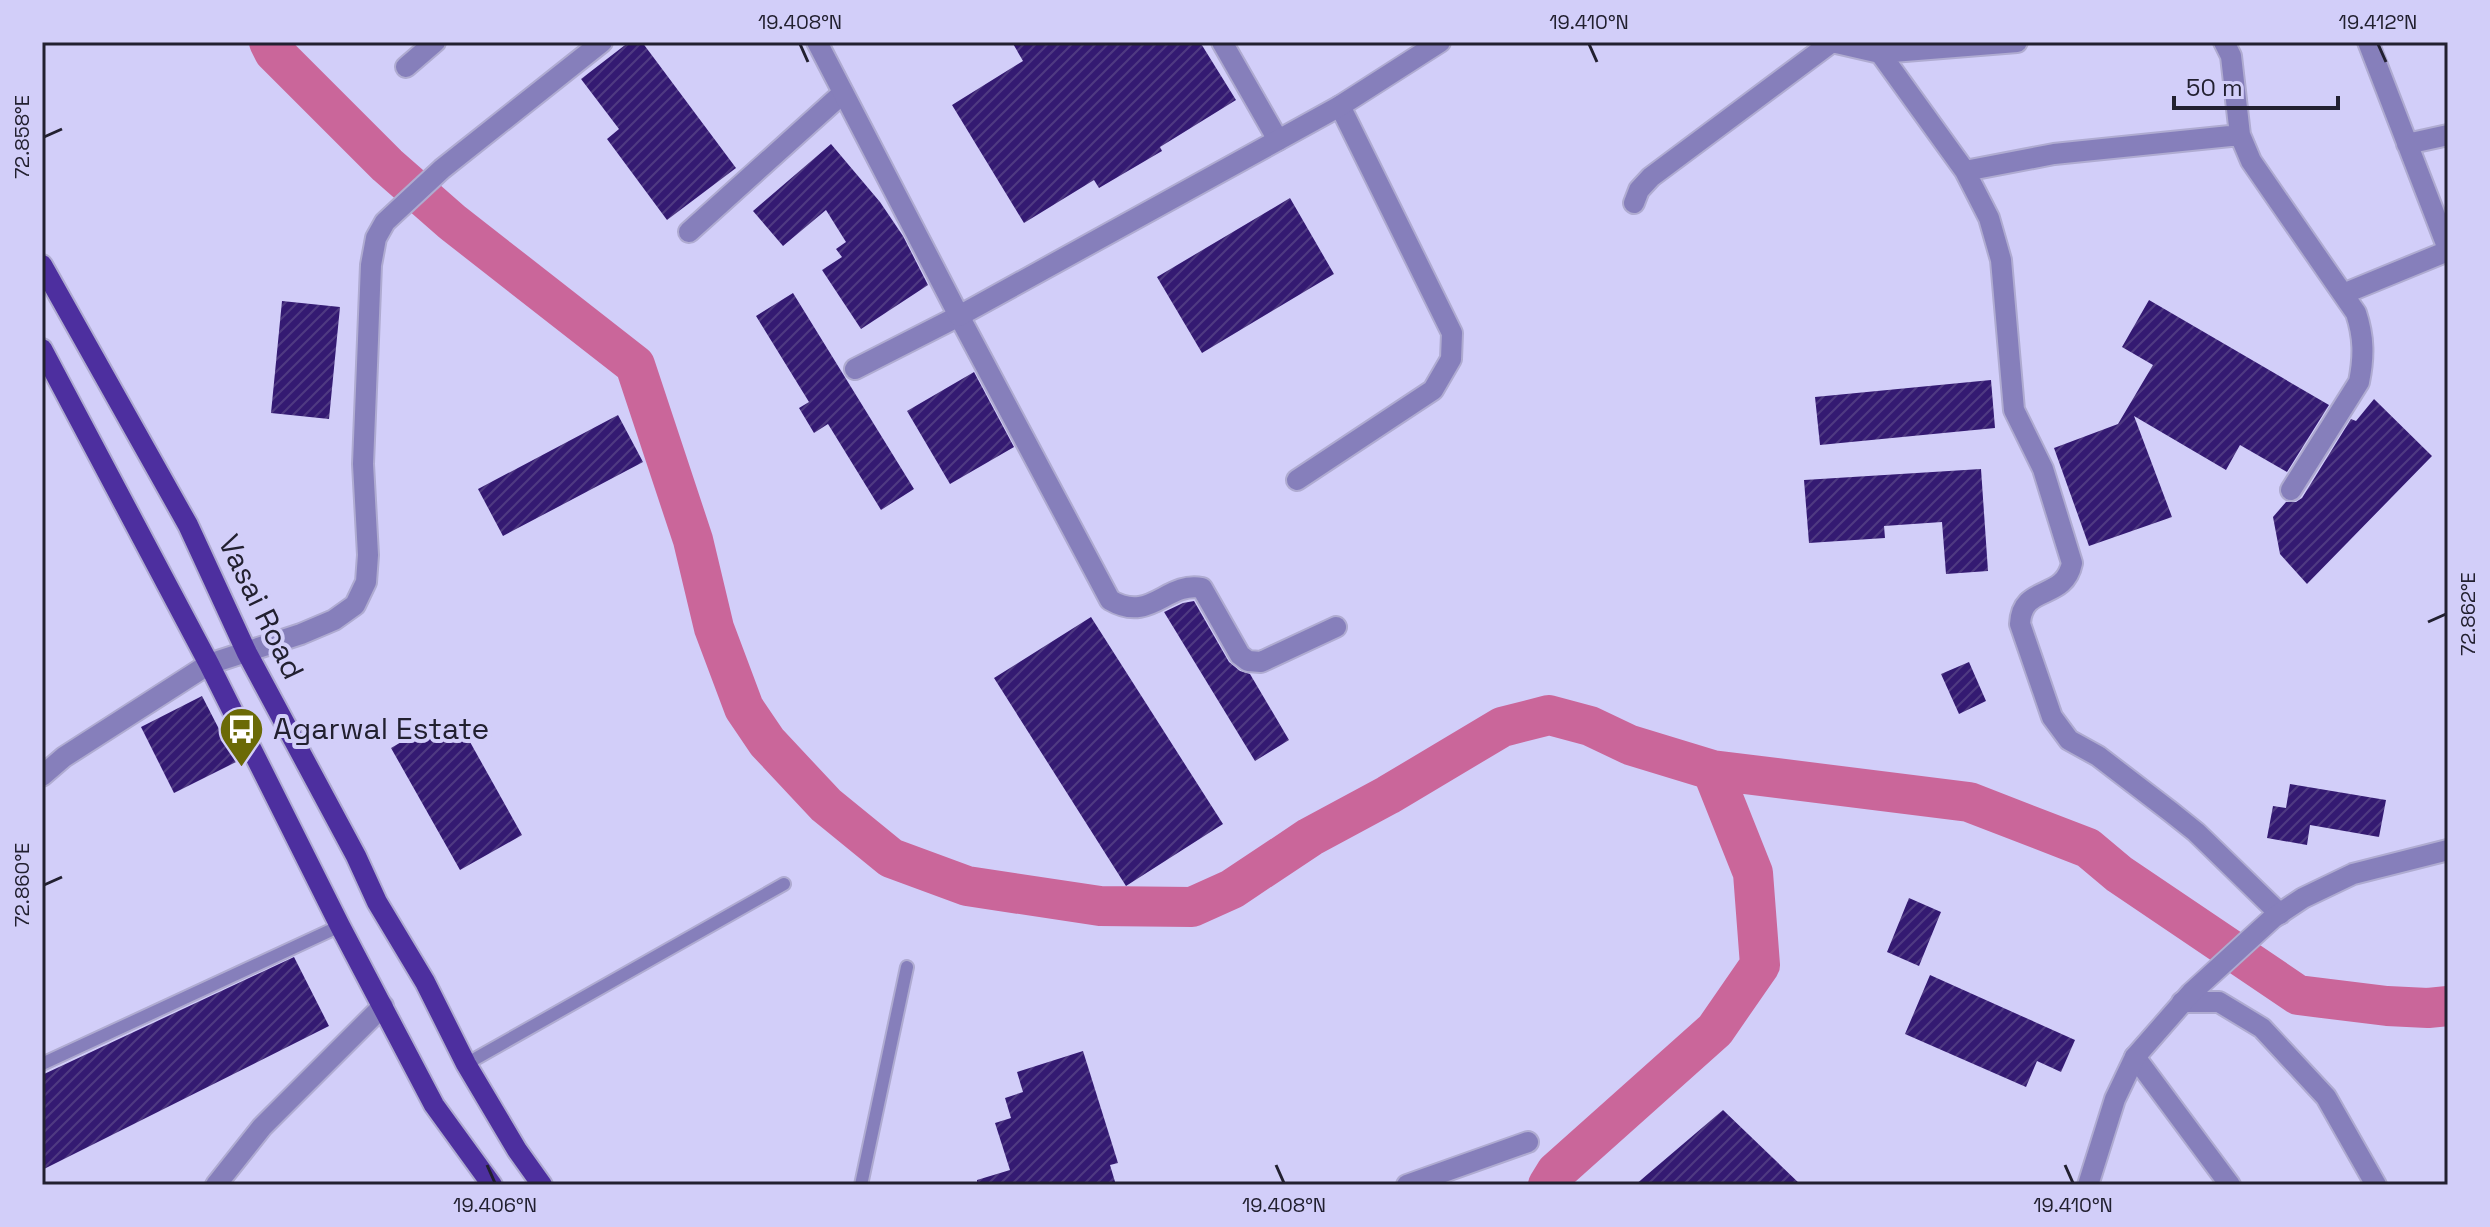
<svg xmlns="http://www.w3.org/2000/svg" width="2490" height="1227" font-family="'Space Grotesk',sans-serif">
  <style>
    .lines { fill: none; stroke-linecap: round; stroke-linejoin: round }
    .river { stroke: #ca669a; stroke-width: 40 }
    .building { fill: url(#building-hatch) }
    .service-casing { stroke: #afabd1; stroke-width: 16 }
    .minor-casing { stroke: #afabd1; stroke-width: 24 }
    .tertiary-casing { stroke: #afabd1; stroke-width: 24 }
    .primary-casing { stroke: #afabd1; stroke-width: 24 }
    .service { stroke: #867fbb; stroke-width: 12 }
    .minor { stroke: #867fbb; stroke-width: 20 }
    .tertiary { stroke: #867fbb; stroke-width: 20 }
    .primary { stroke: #4d2f9f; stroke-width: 20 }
    .ticks { fill: none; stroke: #222030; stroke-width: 3 }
    .labels { text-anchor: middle; stroke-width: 8; stroke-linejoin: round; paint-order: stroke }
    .street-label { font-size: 30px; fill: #222030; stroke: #d2cef9 }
    .poi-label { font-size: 30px; fill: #222030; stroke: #d2cef9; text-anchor: start }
    .neatline { fill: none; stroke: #222030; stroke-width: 3 }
    .ticks-label { font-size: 20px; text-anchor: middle; fill: #222030 }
  </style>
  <defs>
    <pattern id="building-hatch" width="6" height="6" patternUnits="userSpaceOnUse" patternTransform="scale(2)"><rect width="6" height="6" fill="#341a72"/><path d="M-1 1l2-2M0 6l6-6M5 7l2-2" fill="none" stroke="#4f3a82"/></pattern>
  </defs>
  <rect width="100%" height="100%" fill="#d2cef9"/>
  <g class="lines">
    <path class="river" d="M 269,42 L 274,52 L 387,165 L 452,222 L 635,365 L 693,540 L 714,628 L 744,708 L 767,742 L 826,805 L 891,858 L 967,886 L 1100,906 L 1192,907 L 1232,889 L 1310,837 L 1388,795 L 1502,727 L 1549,715 L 1590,726 L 1630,745 L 1712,770 L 1969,802 L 2088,848 L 2119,874 L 2298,995 L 2387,1006 L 2428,1008 L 2448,1006
      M 1548,1185 L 1556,1172 L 1715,1030 L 1760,965 L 1753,873 L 1712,770"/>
  </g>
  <path class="building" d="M 629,42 L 642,42 L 736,168 L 667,220 L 607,139 L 619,129 L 581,79 Z
    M 1012,42 L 1200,42 L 1236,100 L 1160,147 L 1162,151 L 1099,188 L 1094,180 L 1024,223 L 952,105 L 1023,61 Z
    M 831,144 L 880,202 L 903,236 L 928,285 L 861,329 L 822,270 L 842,257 L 836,249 L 846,242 L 826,210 L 783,246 L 753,211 Z
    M 1290,198 L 1334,274 L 1202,353 L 1157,277 Z
    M 793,293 L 914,489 L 881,510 L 828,424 L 814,433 L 799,408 L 809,402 L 756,316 Z
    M 2149,300 L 2329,405 L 2287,472 L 2240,445 L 2226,470 L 2134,416 L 2172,517 L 2089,546 L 2054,448 L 2118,424 L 2153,365 L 2122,347 Z
    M 282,301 L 340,307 L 329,419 L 271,413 Z
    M 974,372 L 1014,447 L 950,484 L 907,411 Z
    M 1991,380 L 1995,428 L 1820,445 L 1815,397 Z
    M 2374,399 L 2432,456 L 2307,584 L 2280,554 L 2273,517 L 2286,502 L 2296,502 L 2302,498 L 2351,419 L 2356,421 Z
    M 618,415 L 643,462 L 503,536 L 478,489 Z
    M 1981,469 L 1988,571 L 1946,574 L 1942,522 L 1884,526 L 1885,538 L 1809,543 L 1804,480 Z
    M 1194,601 L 1229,662 L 1240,671 L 1250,674 L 1289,740 L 1255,761 L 1164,612 L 1183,603 Z
    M 1091,617 L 1223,824 L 1126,886 L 994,678 Z
    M 1969,662 L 1986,701 L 1959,714 L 1941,674 Z
    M 202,696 L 236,762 L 174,793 L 141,727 Z
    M 444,730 L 451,741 L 465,733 L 522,835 L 460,870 L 391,748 L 420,731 L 426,741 Z
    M 2290,784 L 2386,800 L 2379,837 L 2310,825 L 2307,845 L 2267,838 L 2273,806 L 2286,808 Z
    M 1909,898 L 1941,912 L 1919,966 L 1887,952 Z
    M 294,957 L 329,1026 L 42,1170 L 42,1075 Z
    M 1930,975 L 2075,1040 L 2061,1072 L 2037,1061 L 2026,1087 L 1905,1034 Z
    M 1083,1051 L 1118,1163 L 1110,1165 L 1116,1185 L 977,1185 L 977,1180 L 1010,1170 L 995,1123 L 1011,1118 L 1005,1098 L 1023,1092 L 1017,1072 Z
    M 1723,1110 L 1801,1185 L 1635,1185 Z"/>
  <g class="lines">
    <defs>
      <path id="service" d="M 42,1064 L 340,926
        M 466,1064 L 784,884
        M 861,1185 L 907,967"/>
      <path id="minor" d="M 1222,42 L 1278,140
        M 1832,42 L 1880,53 L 2017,42
        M 2224,42 L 2231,56 L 2240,135 L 2251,161 L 2356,313 C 2364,337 2364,357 2359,382 L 2291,490
        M 2368,42 L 2448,249
        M 1880,53 L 1965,171 L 1989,218 L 2001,260 L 2014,410 L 2043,469 L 2072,563 C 2064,602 2022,583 2020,624 L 2052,717 L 2069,740 L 2098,756 L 2171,812 L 2196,832 L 2280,914
        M 406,67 L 435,42
        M 2407,144 L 2448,135
        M 1965,171 L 2054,154 L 2240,135
        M 1634,203 L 1639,190 L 1651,177 L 1832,42
        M 689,232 L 843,93
        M 2343,294 L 2448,251
        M 855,369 L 959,316 L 1110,600 C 1151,624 1166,581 1202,588 L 1240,655 L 1248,661 L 1261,662 L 1336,627
        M 1297,480 L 1433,390 L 1451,359 L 1452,333 L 1340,106
        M 42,776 L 64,757 L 209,664
        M 2182,1002 L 2219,1002 L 2262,1028 L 2326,1097 L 2376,1185
        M 2135,1057 L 2230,1185
        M 216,1185 L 262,1127 L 383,1006
        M 1407,1185 L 1528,1142"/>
      <path id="tertiary" d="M 817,42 L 959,316 L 1340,106 L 1440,42
        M 209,664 L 301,634 L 334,620 L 355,605 L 366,582 L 368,555 L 363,464 L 371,265 L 376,238 L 385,222 L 442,169 L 602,42
        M 2088,1185 L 2115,1099 L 2135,1057 L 2191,993 L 2273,918 L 2303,898 L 2353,874 L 2448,850"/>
      <path id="primary" d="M 42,265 L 188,525 L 247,653 L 356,856 L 377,902 L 425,982 L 466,1064 L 517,1150 L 542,1185
        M 42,349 L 209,664 L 340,926 L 434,1105 L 492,1185"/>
    </defs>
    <use href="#service" class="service-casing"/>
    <use href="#minor" class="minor-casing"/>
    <use href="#tertiary" class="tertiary-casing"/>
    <use href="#primary" class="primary-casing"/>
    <use href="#service" class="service"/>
    <use href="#minor" class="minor"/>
    <use href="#tertiary" class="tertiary"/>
    <use href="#primary" class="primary"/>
  </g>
  <path class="ticks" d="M 800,44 L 808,62M 1589,44 L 1597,62M 2378,44 L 2386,62M 44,137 L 62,129M 2428,622 L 2446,614M 44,885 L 62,877M 487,1165 L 495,1183M 1276,1165 L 1284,1183M 2065,1165 L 2073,1183"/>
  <defs>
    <symbol id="bus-pin" viewBox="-11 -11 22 30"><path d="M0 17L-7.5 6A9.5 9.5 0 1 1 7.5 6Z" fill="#6b6a07" stroke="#d2cef9"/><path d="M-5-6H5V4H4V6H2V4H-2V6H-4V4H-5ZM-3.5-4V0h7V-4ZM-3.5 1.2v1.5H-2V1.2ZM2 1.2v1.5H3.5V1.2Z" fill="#fff"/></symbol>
  </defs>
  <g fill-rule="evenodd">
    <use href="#bus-pin" x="216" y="704" width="51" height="69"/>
  </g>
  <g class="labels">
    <g class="street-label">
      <text transform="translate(261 607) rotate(64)" y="10">Vasai Road</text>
    </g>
    <g class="poi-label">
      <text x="273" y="739">Agarwal Estate</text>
    </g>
  </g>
  <rect width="2490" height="1227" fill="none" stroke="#d2cef9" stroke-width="88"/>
  <path d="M2174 96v12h164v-12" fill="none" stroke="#222030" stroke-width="4"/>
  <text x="2186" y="96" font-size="24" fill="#222030" stroke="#d2cef9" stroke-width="6" paint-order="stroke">50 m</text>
  <rect x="44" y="44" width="2402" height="1139" class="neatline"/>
  <g class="ticks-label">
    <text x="800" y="29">19.408°N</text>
    <text x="1589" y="29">19.410°N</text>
    <text x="2378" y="29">19.412°N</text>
    <text transform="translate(22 137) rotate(-90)" y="7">72.858°E</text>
    <text transform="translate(2468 614) rotate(-90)" y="7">72.862°E</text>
    <text transform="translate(22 885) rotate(-90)" y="7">72.860°E</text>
    <text x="495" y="1212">19.406°N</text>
    <text x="1284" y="1212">19.408°N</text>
    <text x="2073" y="1212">19.410°N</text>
  </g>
</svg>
